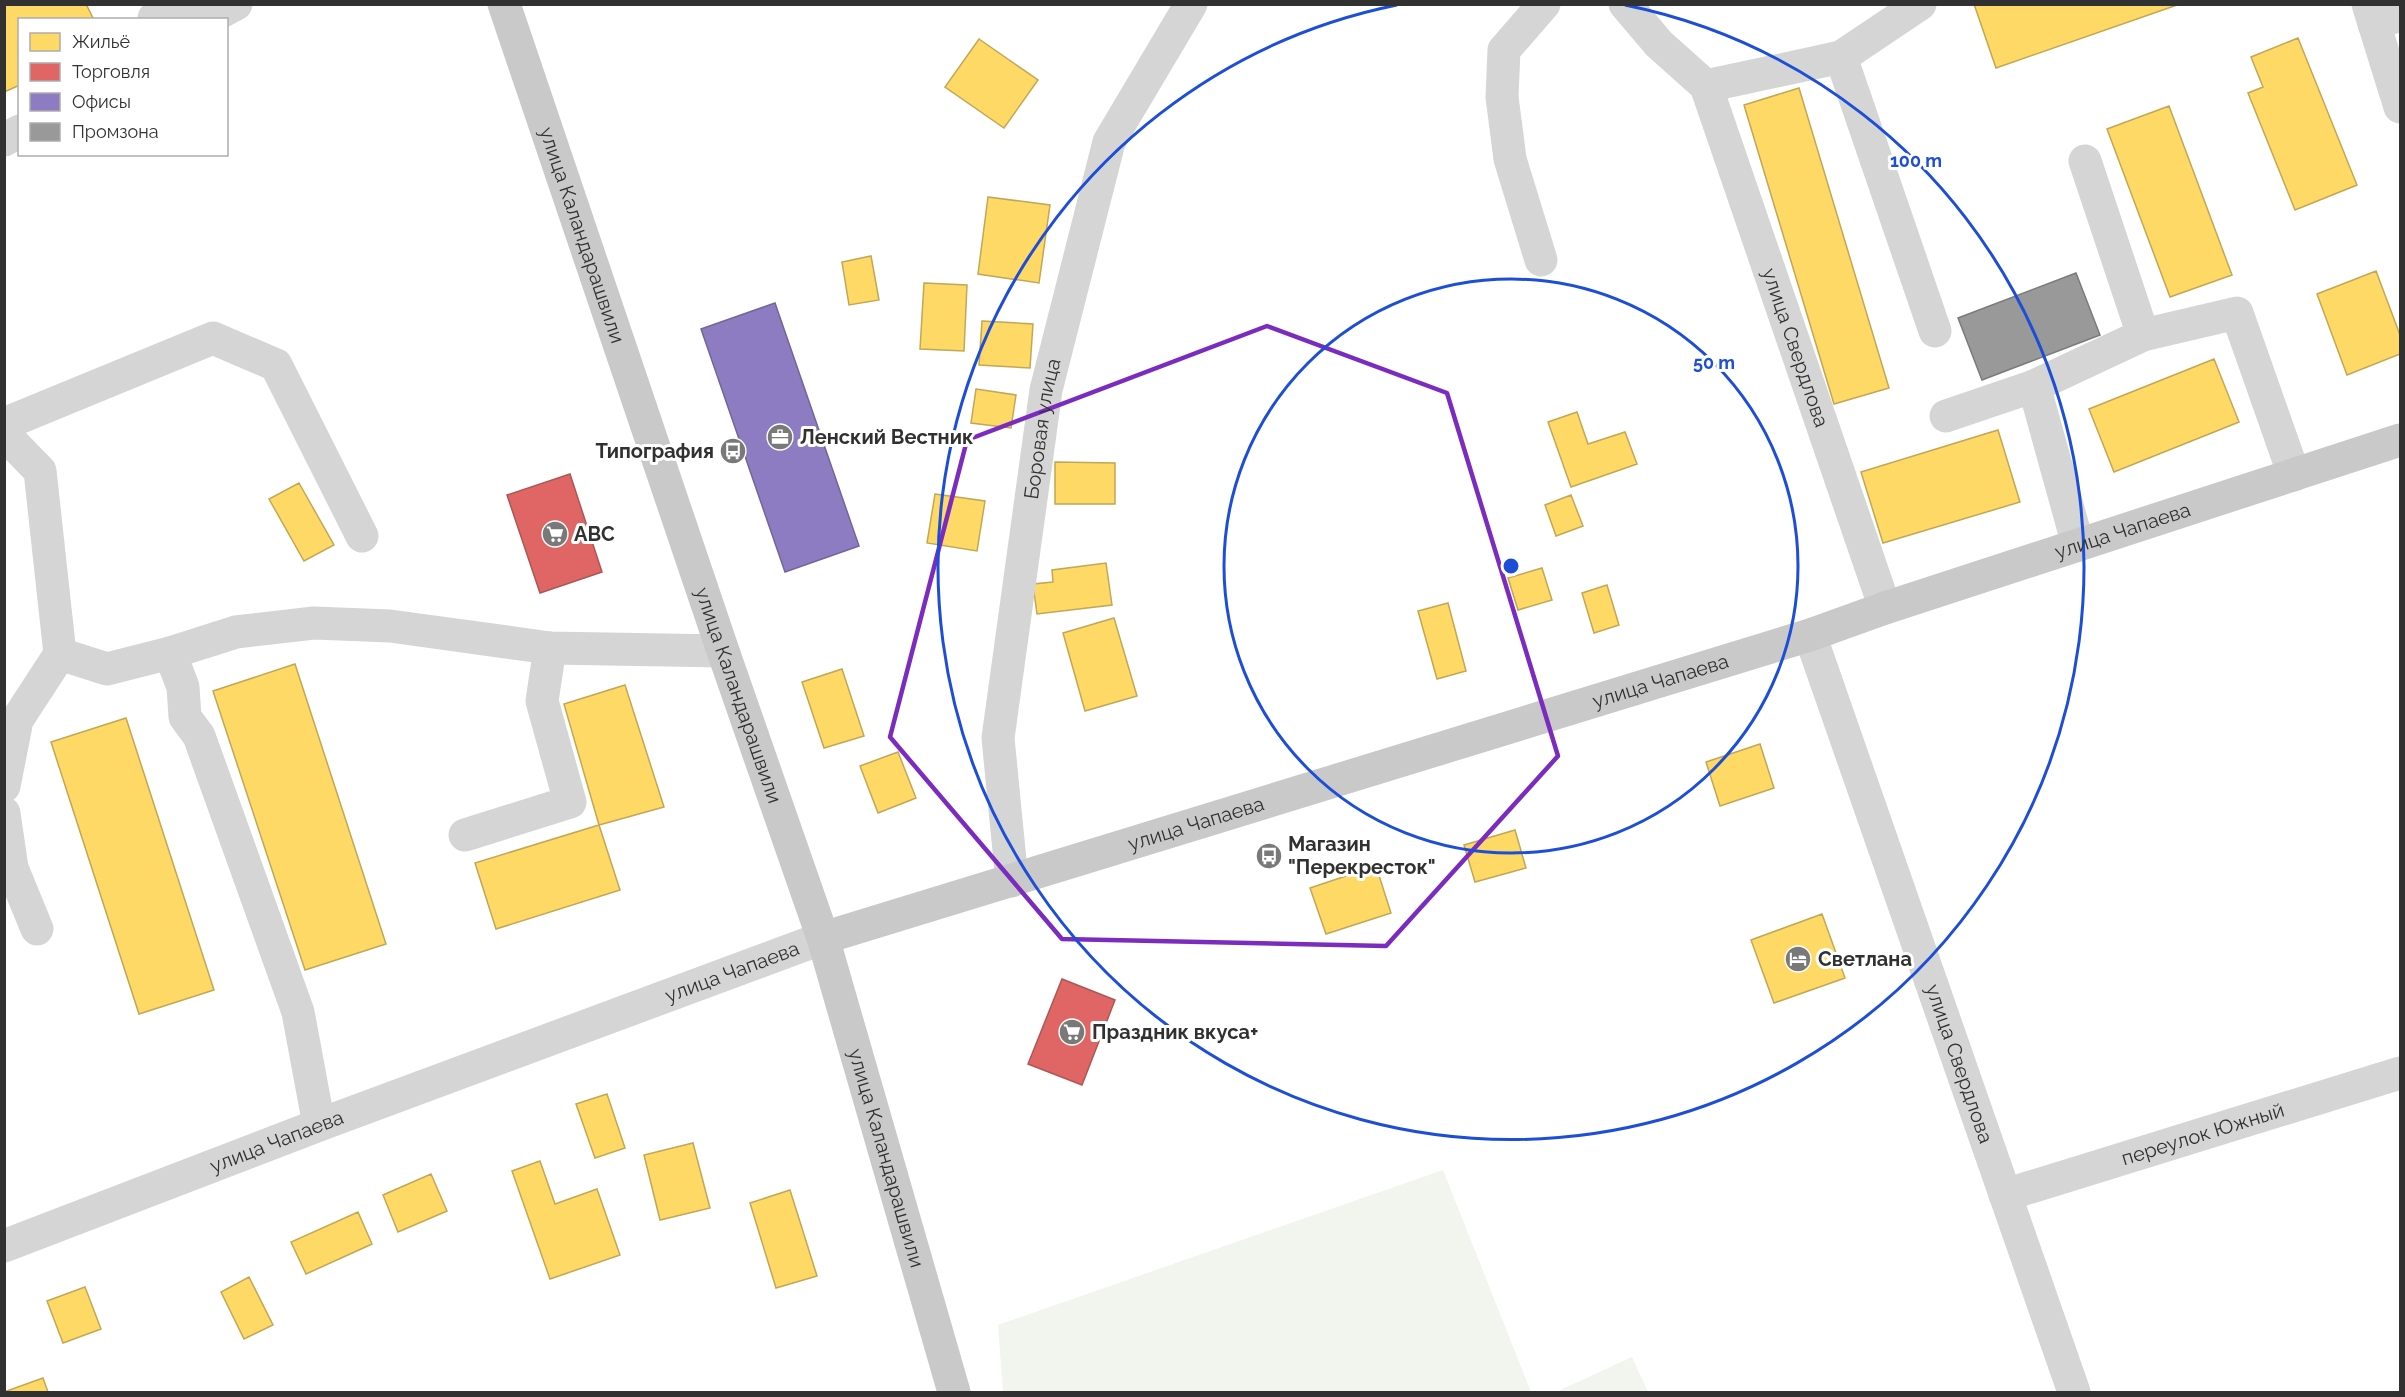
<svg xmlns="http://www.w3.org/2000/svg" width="2405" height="1397" font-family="Raleway,sans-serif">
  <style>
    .green { fill: #f1f5ee }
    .homes { fill: #ffd966; stroke: #c1a756; stroke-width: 1.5 }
    .shops { fill: #e06666; stroke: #ac5656; stroke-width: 1.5 }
    .offices { fill: #8e7cc3; stroke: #726697; stroke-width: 1.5 }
    .industry { fill: #999; stroke: #7a7a7a; stroke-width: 1.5 }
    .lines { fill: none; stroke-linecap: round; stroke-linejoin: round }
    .minor { stroke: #d5d5d5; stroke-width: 33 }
    .major { stroke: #c9c9c9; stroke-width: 33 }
    .marked { fill: none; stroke: #7b2cbf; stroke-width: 4.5; stroke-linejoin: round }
    .ring { fill: none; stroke: #1d4ed8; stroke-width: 3 }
    .labels { text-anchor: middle; stroke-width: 6; stroke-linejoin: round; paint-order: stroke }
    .street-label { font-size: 20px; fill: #313131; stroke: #fff }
    .poi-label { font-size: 20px; font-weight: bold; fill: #313131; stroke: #fff; text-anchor: start }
    .centre { fill: #1d4ed8; stroke: #fff; stroke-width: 3 }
    .ring-label { font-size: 18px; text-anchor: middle; font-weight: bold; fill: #1d4ed8; stroke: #fff; stroke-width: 6; stroke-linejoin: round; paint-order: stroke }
  </style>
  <rect width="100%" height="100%" fill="#fff"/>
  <path class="green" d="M 1443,1170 L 1531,1392 L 1003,1392 L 998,1325 Z
    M 1632,1357 L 1648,1392 L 1556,1392 Z"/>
  <path class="homes" d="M 8,4 L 86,4 L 94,20 L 20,20 L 20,85 L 4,92 L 4,6 Z
    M 1974,4 L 2180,4 L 1996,68 Z
    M 2298,38 L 2357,185 L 2295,210 L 2248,93 L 2263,87 L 2251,57 Z
    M 979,39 L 1038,80 L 1004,128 L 945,87 Z
    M 1799,88 L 1889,388 L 1834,404 L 1744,105 Z
    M 2169,106 L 2232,275 L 2170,297 L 2107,129 Z
    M 988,197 L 1050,205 L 1039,283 L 978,274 Z
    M 871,256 L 879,300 L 849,305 L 842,262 Z
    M 2376,271 L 2400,335 L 2400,354 L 2347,375 L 2317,294 Z
    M 924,283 L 967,285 L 964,351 L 920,349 Z
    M 982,321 L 1033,324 L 1030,368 L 979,365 Z
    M 2214,359 L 2239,422 L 2114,472 L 2089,409 Z
    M 976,389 L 1016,395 L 1011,428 L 971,423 Z
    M 1577,412 L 1588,444 L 1625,432 L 1637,464 L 1571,487 L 1548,422 Z
    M 1998,430 L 2020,502 L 1883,543 L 1861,472 Z
    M 1055,462 L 1115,463 L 1115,504 L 1055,504 Z
    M 299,483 L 334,545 L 304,561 L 269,499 Z
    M 935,494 L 985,501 L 977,551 L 927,543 Z
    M 1571,495 L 1583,526 L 1556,536 L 1545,505 Z
    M 1106,563 L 1112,605 L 1037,614 L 1033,584 L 1053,582 L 1052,570 Z
    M 1542,568 L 1552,600 L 1518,610 L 1508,578 Z
    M 1607,585 L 1619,625 L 1594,633 L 1582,593 Z
    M 1448,603 L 1466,671 L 1437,679 L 1418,611 Z
    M 1114,618 L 1137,696 L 1085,711 L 1063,633 Z
    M 295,664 L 386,944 L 305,970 L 213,691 Z
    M 842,669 L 864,736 L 824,748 L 802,682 Z
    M 625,685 L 664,807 L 599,825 L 564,704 Z
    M 126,718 L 214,990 L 139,1014 L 51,742 Z
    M 1760,744 L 1774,788 L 1720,806 L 1706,762 Z
    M 898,752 L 916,798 L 878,813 L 860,766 Z
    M 599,825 L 620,890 L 496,929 L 475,863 Z
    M 1515,830 L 1526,868 L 1475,882 L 1464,845 Z
    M 1376,866 L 1391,913 L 1326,934 L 1310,888 Z
    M 1822,914 L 1845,978 L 1774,1003 L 1751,940 Z
    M 607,1094 L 625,1148 L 595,1158 L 576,1104 Z
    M 693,1143 L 710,1208 L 660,1220 L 644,1155 Z
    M 540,1161 L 555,1204 L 597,1189 L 620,1255 L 550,1279 L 512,1171 Z
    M 431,1174 L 447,1211 L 398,1232 L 383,1195 Z
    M 790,1190 L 817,1276 L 776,1288 L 750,1203 Z
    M 358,1212 L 372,1244 L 306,1274 L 291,1242 Z
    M 249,1277 L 273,1325 L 244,1339 L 221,1292 Z
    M 85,1287 L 101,1329 L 63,1343 L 47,1301 Z
    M 43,1378 L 48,1392 L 4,1392 Z"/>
  <path class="shops" d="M 570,474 L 602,572 L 540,593 L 507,495 Z
    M 1062,979 L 1115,1000 L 1082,1085 L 1028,1064 Z"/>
  <path class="offices" d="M 775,303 L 859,546 L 785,572 L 701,329 Z"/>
  <path class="industry" d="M 2076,273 L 2100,335 L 1982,380 L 1958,318 Z"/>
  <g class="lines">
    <g class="minor">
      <path id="s1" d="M 1625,4 L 1659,44 L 1706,86 L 1885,608"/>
      <path d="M 2368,4 L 2400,107"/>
      <path d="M 154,18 L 210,18 L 236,4"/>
      <path d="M 2374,24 L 2400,15"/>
      <path d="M 1841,57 L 1920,4"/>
      <path d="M 1706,86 L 1841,57 L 1935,331"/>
      <path d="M 4,140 L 20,131"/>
      <path d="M 2085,161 L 2143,335 L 2237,313 L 2294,475"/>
      <path d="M 1541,260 L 1510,159 L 1502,97 L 1504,50 L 1544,4"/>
      <path d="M 1946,416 L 2034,386"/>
      <path d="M 4,424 L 213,338 L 276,365 L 362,536"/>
      <path d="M 4,434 L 40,471 L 60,654 L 107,669 L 170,653 L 183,687 L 185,717 L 199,736 L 298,1012 L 319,1125"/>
      <path d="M 2078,545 L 2034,386 L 2143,335"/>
      <path id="s2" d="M 1810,635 L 2074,1392"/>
      <path d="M 170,653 L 236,632 L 314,623 L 390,626 L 550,648 L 723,651"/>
      <path d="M 4,786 L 17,720 L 60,654"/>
      <path d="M 4,813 L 12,868 L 37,929"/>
      <path d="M 465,835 L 570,802 L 542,701 L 550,648"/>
      <path id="s3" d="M 1012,881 L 998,738 L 1046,390 L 1109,142 L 1191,4"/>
      <path id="s4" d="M 2005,1195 L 2400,1073"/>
      <path id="s5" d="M 4,1246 L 319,1125 L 823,938"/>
    </g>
    <g class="major">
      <path id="s6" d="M 504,4 L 723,651 L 823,938 L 954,1392"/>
      <path id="s7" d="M 823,938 L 1810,635 L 1885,608 L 2400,440"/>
    </g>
  </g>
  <path class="marked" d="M 1267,326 L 1447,393 L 1558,756 L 1386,946 L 1062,939 L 890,737 L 967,440 Z"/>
  <g class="ring">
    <circle cx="1511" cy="566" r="287"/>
    <path d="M1625 5A573 573 0 1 1 1397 5"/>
  </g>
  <defs>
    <symbol id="office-disc" viewBox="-11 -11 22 22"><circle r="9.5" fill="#797979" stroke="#fff"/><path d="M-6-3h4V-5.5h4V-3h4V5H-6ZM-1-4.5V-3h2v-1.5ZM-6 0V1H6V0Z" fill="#fff"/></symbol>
    <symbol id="bus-disc" viewBox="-11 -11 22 22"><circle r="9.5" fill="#797979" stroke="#fff"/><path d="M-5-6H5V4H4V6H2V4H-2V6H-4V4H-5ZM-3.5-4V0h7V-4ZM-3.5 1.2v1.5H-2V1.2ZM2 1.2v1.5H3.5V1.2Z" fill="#fff"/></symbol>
    <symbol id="supermarket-disc" viewBox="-11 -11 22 22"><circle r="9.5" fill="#797979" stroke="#fff"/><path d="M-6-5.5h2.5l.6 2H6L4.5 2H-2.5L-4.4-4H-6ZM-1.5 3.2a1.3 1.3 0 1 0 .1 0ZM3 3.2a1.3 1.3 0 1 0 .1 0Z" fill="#fff"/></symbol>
    <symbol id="hotel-disc" viewBox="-11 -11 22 22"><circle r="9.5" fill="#797979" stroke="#fff"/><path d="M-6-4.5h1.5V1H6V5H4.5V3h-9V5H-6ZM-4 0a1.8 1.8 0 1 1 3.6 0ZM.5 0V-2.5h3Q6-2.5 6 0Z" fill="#fff"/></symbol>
  </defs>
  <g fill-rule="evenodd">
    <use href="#office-disc" x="765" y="422" width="30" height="30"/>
    <use href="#bus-disc" x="718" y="436" width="30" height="30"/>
    <use href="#supermarket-disc" x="540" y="519" width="30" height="30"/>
    <use href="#bus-disc" x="1254" y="841" width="30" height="30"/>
    <use href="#hotel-disc" x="1783" y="944" width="30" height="30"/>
    <use href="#supermarket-disc" x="1057" y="1017" width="30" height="30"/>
  </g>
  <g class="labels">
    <g class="street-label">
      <text dy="7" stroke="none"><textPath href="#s6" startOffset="244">улица Каландарашвили</textPath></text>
      <text dy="7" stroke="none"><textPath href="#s1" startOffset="392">улица Свердлова</textPath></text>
      <text dy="7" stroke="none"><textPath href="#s3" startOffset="456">Боровая улица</textPath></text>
      <text dy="7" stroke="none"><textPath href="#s7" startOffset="1362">улица Чапаева</textPath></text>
      <text dy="7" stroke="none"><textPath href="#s7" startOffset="876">улица Чапаева</textPath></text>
      <text dy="7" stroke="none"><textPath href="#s6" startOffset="730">улица Каландарашвили</textPath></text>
      <text dy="7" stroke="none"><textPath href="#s7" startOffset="390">улица Чапаева</textPath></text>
      <text dy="7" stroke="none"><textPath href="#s5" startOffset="778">улица Чапаева</textPath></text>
      <text dy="7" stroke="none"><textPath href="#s2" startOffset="454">улица Свердлова</textPath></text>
      <text dy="7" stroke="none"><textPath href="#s4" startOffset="207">переулок Южный</textPath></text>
      <text dy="7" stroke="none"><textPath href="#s5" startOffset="292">улица Чапаева</textPath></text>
      <text dy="7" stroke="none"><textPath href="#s6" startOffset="1216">улица Каландарашвили</textPath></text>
    </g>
    <g class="poi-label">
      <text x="800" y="444">Ленский Вестник</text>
      <text x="714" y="458" text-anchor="end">Типография</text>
      <text x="574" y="541">ABC</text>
      <text x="1288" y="851">Магазин<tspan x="1288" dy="23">"Перекресток"</tspan></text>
      <text x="1818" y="966">Светлана</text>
      <text x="1092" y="1039">Праздник вкуса+</text>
    </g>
  </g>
  <circle cx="1511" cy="566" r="9" class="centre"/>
  <g class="ring-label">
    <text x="1916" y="167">100 m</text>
    <text x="1714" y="369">50 m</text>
  </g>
  <rect width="2405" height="1397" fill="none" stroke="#313131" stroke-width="12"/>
  <rect x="18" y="18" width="210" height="138" fill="#ffffff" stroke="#adadad" stroke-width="1.5"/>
  <rect x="30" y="33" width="30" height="18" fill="#ffd966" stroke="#adadad" stroke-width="1.5"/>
  <text x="72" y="48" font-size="18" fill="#313131">Жильё</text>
  <rect x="30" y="63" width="30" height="18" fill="#e06666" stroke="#adadad" stroke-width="1.5"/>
  <text x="72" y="78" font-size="18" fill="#313131">Торговля</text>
  <rect x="30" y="93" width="30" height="18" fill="#8e7cc3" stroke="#adadad" stroke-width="1.5"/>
  <text x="72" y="108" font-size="18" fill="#313131">Офисы</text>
  <rect x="30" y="123" width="30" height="18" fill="#999999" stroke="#adadad" stroke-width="1.5"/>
  <text x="72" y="138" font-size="18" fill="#313131">Промзона</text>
</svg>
